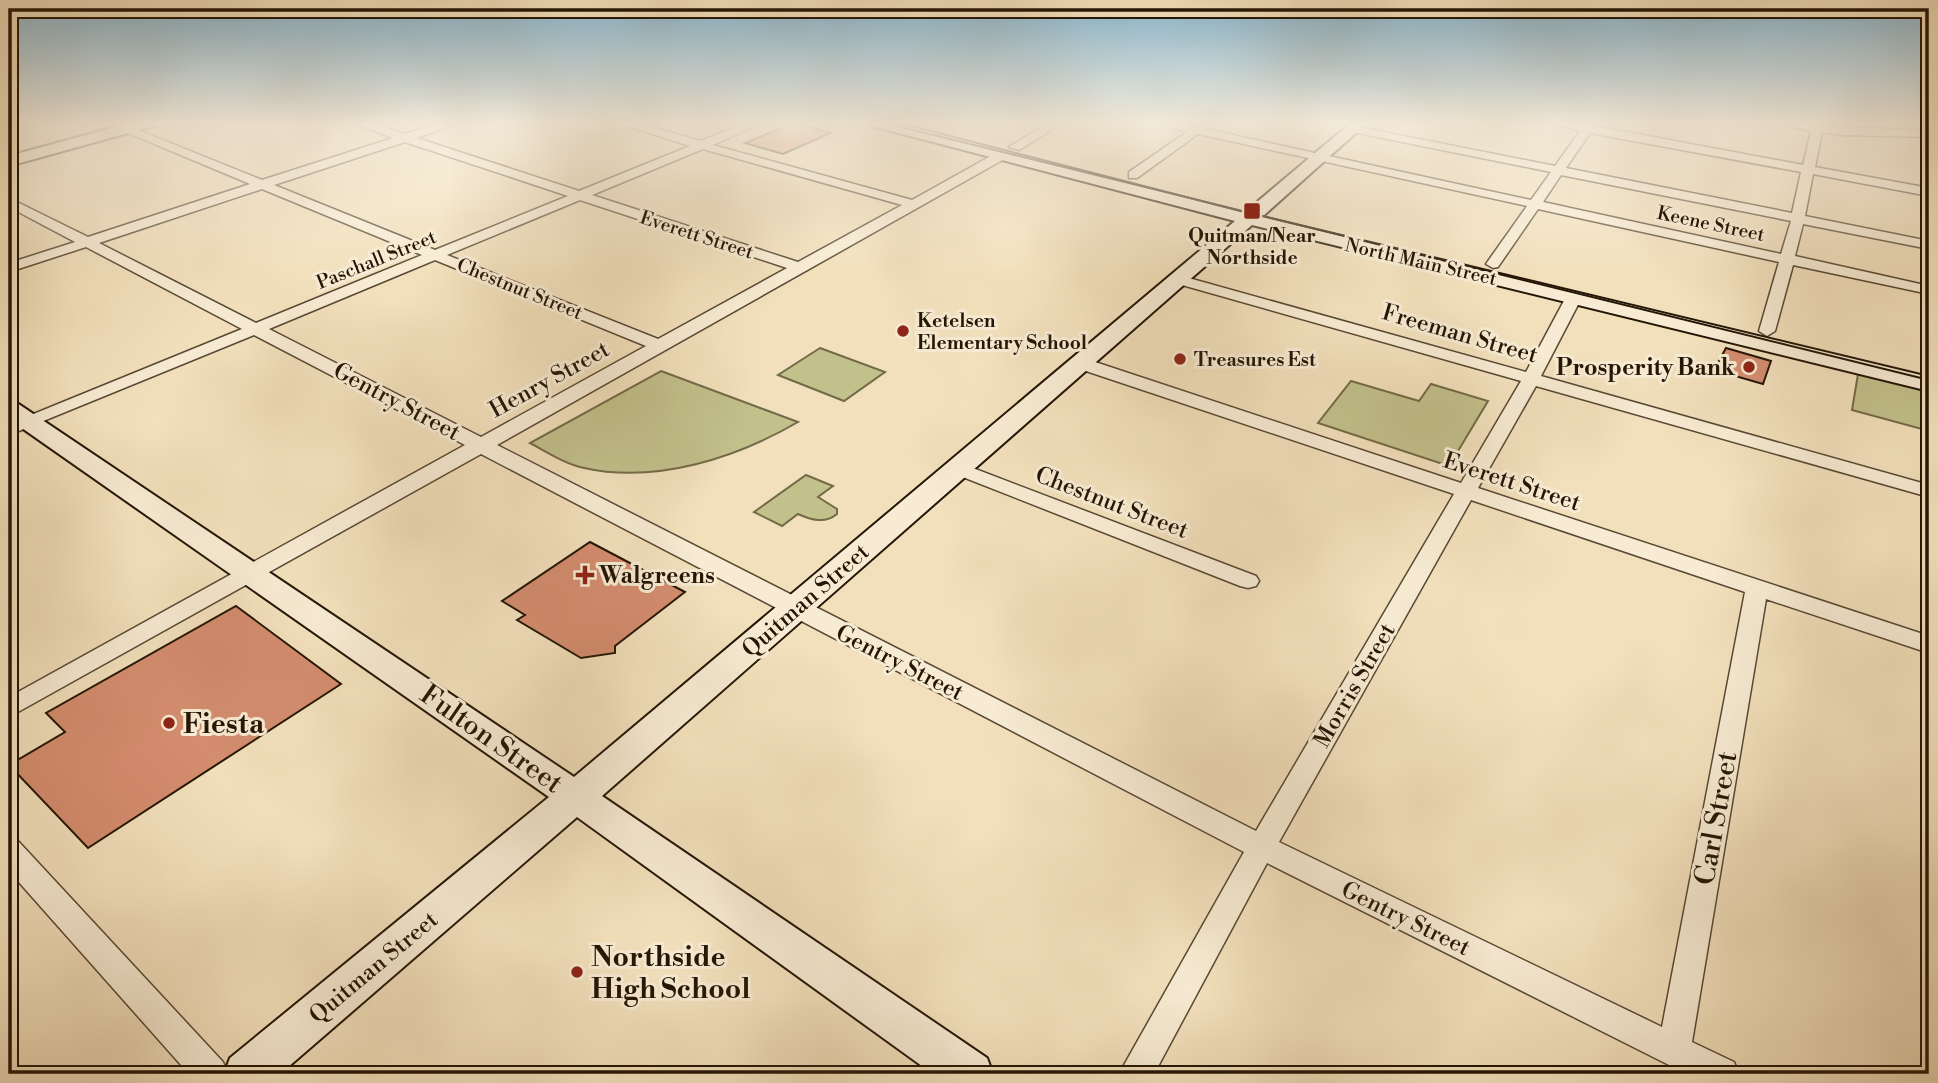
<svg xmlns="http://www.w3.org/2000/svg" width="1938" height="1083" font-family="'Libre Bodoni',serif">
  <style>
    .green { fill: #c2c08b; stroke: #736a48; stroke-width: 2 }
    .building { fill: #d48d6f; stroke: #241505; stroke-width: 2 }
    .lines { fill: none; stroke-linecap: round; stroke-linejoin: round }
    .street-casing { stroke: #584833; stroke-width: 3 }
    .secondary-casing { stroke: #241505; stroke-width: 4 }
    .street { fill: #f7ebd3; fill-rule: evenodd }
    .secondary { fill: #f7ebd3; fill-rule: evenodd }
    .tram { stroke: #241505; stroke-width: 2 }
    .poi-dot { fill: #8f2418; stroke: #f7ebd3; stroke-width: 2.5 }
    .labels { text-anchor: middle; stroke-width: 6; stroke-linejoin: round; paint-order: stroke }
    .far-street-label { font-size: 19px; fill: #241505; stroke: #f7ebd3 }
    .far-poi-label { font-size: 19px; font-weight: bold; fill: #241505; stroke: #f7ebd3; text-anchor: start }
    .street-label { font-size: 23px; fill: #241505; stroke: #f7ebd3 }
    .poi-label { font-size: 23px; font-weight: bold; fill: #241505; stroke: #f7ebd3; text-anchor: end }
    .near-poi-label { font-size: 28px; font-weight: bold; fill: #241505; stroke: #f7ebd3; text-anchor: start }
    .near-street-label { font-size: 28px; fill: #241505; stroke: #f7ebd3 }
  </style>
  <rect width="100%" height="100%" fill="#f2e0bc"/>
  <filter id="stains"><feTurbulence type="fractalNoise" baseFrequency=".00286" numOctaves="4"/><feColorMatrix values="0 0 0 0 .2 0 0 0 0 .09 0 0 0 0 .02 0 0 0 .5 -.17"/></filter>
  <radialGradient id="worn" r=".72"><stop offset=".6" stop-color="#630" stop-opacity="0"/><stop offset="1" stop-color="#630" stop-opacity=".3"/></radialGradient>
  <path class="green" d="M 820,348 L 885,372 L 844,401 L 778,375 Z
    M 661,371 L 798,422 C 736,458 656,484 584,468 C 565,464 547,452 530,443 Z
    M 1858,374 L 1929,390 L 1929,431 L 1852,410 Z
    M 1351,381 L 1419,401 L 1431,384 L 1488,401 L 1449,466 L 1318,423 Z
    M 806,475 L 833,486 L 818,497 L 837,509 L 837,514 C 825,524 811,520 798,514 L 782,526 L 754,512 Z"/>
  <path class="building" d="M 794,123 L 831,133 L 783,154 L 745,143 Z
    M 1726,348 L 1771,361 L 1763,384 L 1714,370 Z
    M 590,542 L 685,592 L 615,646 L 615,653 L 581,658 L 517,620 L 525,615 L 502,601 Z
    M 236,606 L 341,684 L 88,848 L 9,765 L 65,732 L 46,713 Z"/>
  <g class="lines">
    <defs>
      <path id="street" d="M 102,122 L 118,122 L 262,180 L 393,138 L 352,122 L 369,122 L 405,134 L 441,122 L 458,122 L 417,138 L 579,191 L 690,146 L 614,122 L 633,122 L 701,141 L 747,122 L 763,122 L 713,145 L 912,200 L 998,152 L 1006,152 L 1006,158 L 497,445 L 1256,831 L 1454,494 L 1074,367 L 1072,363 L 1074,359 L 1086,359 L 1461,483 L 1521,381 L 1175,283 L 1173,280 L 1175,277 L 1185,277 L 1526,372 L 1566,297 L 1569,294 L 1579,294 L 1582,297 L 1541,376 L 1929,485 L 1929,497 L 1536,386 L 1478,488 L 1929,636 L 1929,653 L 1766,599 L 1692,1042 L 1734,1062 L 1739,1074 L 1687,1074 L 1267,863 L 1154,1074 L 1119,1074 L 1244,852 L 481,454 L 9,717 L 9,697 L 465,445 L 254,335 L 9,435 L 9,424 L 242,329 L 86,247 L 9,272 L 9,263 L 75,242 L 9,207 L 9,198 L 88,237 L 250,184 ZM 405,142 L 568,196 L 435,250 L 274,185 ZM 703,149 L 902,205 L 798,262 L 592,195 ZM 262,189 L 422,255 L 256,323 L 99,243 ZM 580,200 L 787,268 L 658,339 L 447,255 ZM 435,260 L 646,346 L 481,437 L 269,329 ZM 1471,500 L 1745,592 L 1662,1027 L 1279,842 Z
        M 1050,122 L 1064,122 L 1019,150 L 1009,147 Z
        M 1152,122 L 1174,122 L 1194,127 L 1205,125 L 1205,129 L 1531,200 L 1551,172 L 1353,132 L 1347,129 L 1353,126 L 1555,166 L 1580,131 L 1547,122 L 1584,125 L 1597,122 L 1595,126 L 1803,165 L 1811,131 L 1772,122 L 1824,122 L 1823,126 L 1929,131 L 1929,137 L 1842,135 L 1822,132 L 1815,167 L 1929,188 L 1929,196 L 1813,174 L 1805,216 L 1929,241 L 1929,249 L 1803,224 L 1795,256 L 1929,286 L 1929,294 L 1793,265 L 1775,331 L 1767,336 L 1759,331 L 1779,262 L 1538,209 L 1498,267 L 1493,268 L 1486,264 L 1527,206 L 1198,134 L 1137,178 L 1129,178 L 1129,172 L 1187,132 ZM 1590,133 L 1801,172 L 1792,213 L 1566,168 ZM 1561,175 L 1791,221 L 1781,254 L 1543,202 Z
        M 957,462 L 1256,576 L 1259,581 L 1256,586 L 1248,588 L 1240,586 L 950,472 L 947,468 Z
        M 9,839 L 19,842 L 223,1062 L 228,1074 L 189,1074 L 9,871 Z"/>
      <path id="secondary" d="M 134,122 L 159,122 L 157,125 L 9,166 L 9,156 Z
        M 866,122 L 892,122 L 1244,213 L 1352,122 L 1368,122 L 1262,217 L 1929,377 L 1929,391 L 1252,225 L 602,796 L 987,1058 L 993,1074 L 933,1074 L 577,817 L 280,1074 L 224,1074 L 230,1058 L 549,797 L 9,419 L 9,401 L 17,403 L 574,777 L 1235,221 L 868,125 Z"/>
    </defs>
    <use href="#street" class="street-casing"/>
    <use href="#secondary" class="secondary-casing"/>
    <use href="#street" class="street"/>
    <use href="#secondary" class="secondary"/>
    <path class="tram" d="M 881,122 L 1929,380"/>
  </g>
  <linearGradient id="sky" x2="0" y2="1"><stop stop-color="#89b8d2"/><stop offset="0.45" stop-color="#f9f1e1"/><stop offset="1" stop-color="#f9f1e1" stop-opacity="0"/></linearGradient>
  <rect width="1938" height="274" fill="url(#sky)"/>
  <g class="poi-dot">
    <rect x="1243" y="202" width="18" height="18" rx="3.5"/>
    <circle cx="903" cy="331" r="7"/>
    <circle cx="1180" cy="359" r="7"/>
    <circle cx="1749" cy="367" r="7"/>
    <path d="M581.5 564.5h7v7h7v7h-7v7h-7v-7h-7v-7h7z"/>
    <circle cx="169" cy="723" r="7"/>
    <circle cx="577" cy="972" r="7"/>
  </g>
  <g class="labels">
    <g class="far-street-label">
      <text transform="translate(1711 223) rotate(12)" y="7">Keene Street</text>
      <text transform="translate(697 234) rotate(18)" y="7">Everett Street</text>
      <text transform="translate(376 259) rotate(-22)" y="7">Paschall Street</text>
      <text transform="translate(1421 261) rotate(13)" y="7">North Main Street</text>
      <text transform="translate(520 288) rotate(22)" y="7">Chestnut Street</text>
    </g>
    <g class="far-poi-label">
      <text x="1252" y="242" text-anchor="middle">Quitman/Near<tspan x="1252" dy="22">Northside</tspan></text>
      <text x="917" y="327">Ketelsen<tspan x="917" dy="22">Elementary School</tspan></text>
      <text x="1194" y="366">Treasures Est</text>
    </g>
    <g class="street-label">
      <text transform="translate(1460 333) rotate(16)" y="8">Freeman Street</text>
      <text transform="translate(549 379) rotate(-29)" y="8">Henry Street</text>
      <text transform="translate(397 401) rotate(28)" y="8">Gentry Street</text>
      <text transform="translate(1512 481) rotate(18)" y="8">Everett Street</text>
      <text transform="translate(1112 502) rotate(21)" y="8">Chestnut Street</text>
      <text transform="translate(805 600) rotate(-41)" y="8">Quitman Street</text>
      <text transform="translate(900 662) rotate(27)" y="8">Gentry Street</text>
      <text transform="translate(1354 685) rotate(-60)" y="8">Morris Street</text>
      <text transform="translate(1406 918) rotate(26)" y="8">Gentry Street</text>
      <text transform="translate(373 967) rotate(-40)" y="8">Quitman Street</text>
    </g>
    <g class="poi-label">
      <text x="1735" y="375">Prosperity Bank</text>
      <text x="599" y="583" text-anchor="start">Walgreens</text>
    </g>
    <g class="near-poi-label">
      <text x="183" y="733">Fiesta</text>
      <text x="591" y="966">Northside<tspan x="591" dy="32">High School</tspan></text>
    </g>
    <g class="near-street-label">
      <text transform="translate(492 738) rotate(35)" y="10">Fulton Street</text>
      <text transform="translate(1715 818) rotate(-80)" y="10">Carl Street</text>
    </g>
  </g>
  <rect width="1938" height="1083" fill="none" stroke="#f2e0bc" stroke-width="35"/>
  <rect x="10" y="10" width="1917" height="1062" fill="none" stroke="#241505" stroke-width="3.5"/>
  <rect x="18" y="18" width="1903" height="1048" fill="none" stroke="#241505" stroke-width="2"/>
  <rect width="100%" height="100%" filter="url(#stains)"/>
  <rect width="100%" height="100%" fill="url(#worn)"/>
</svg>
